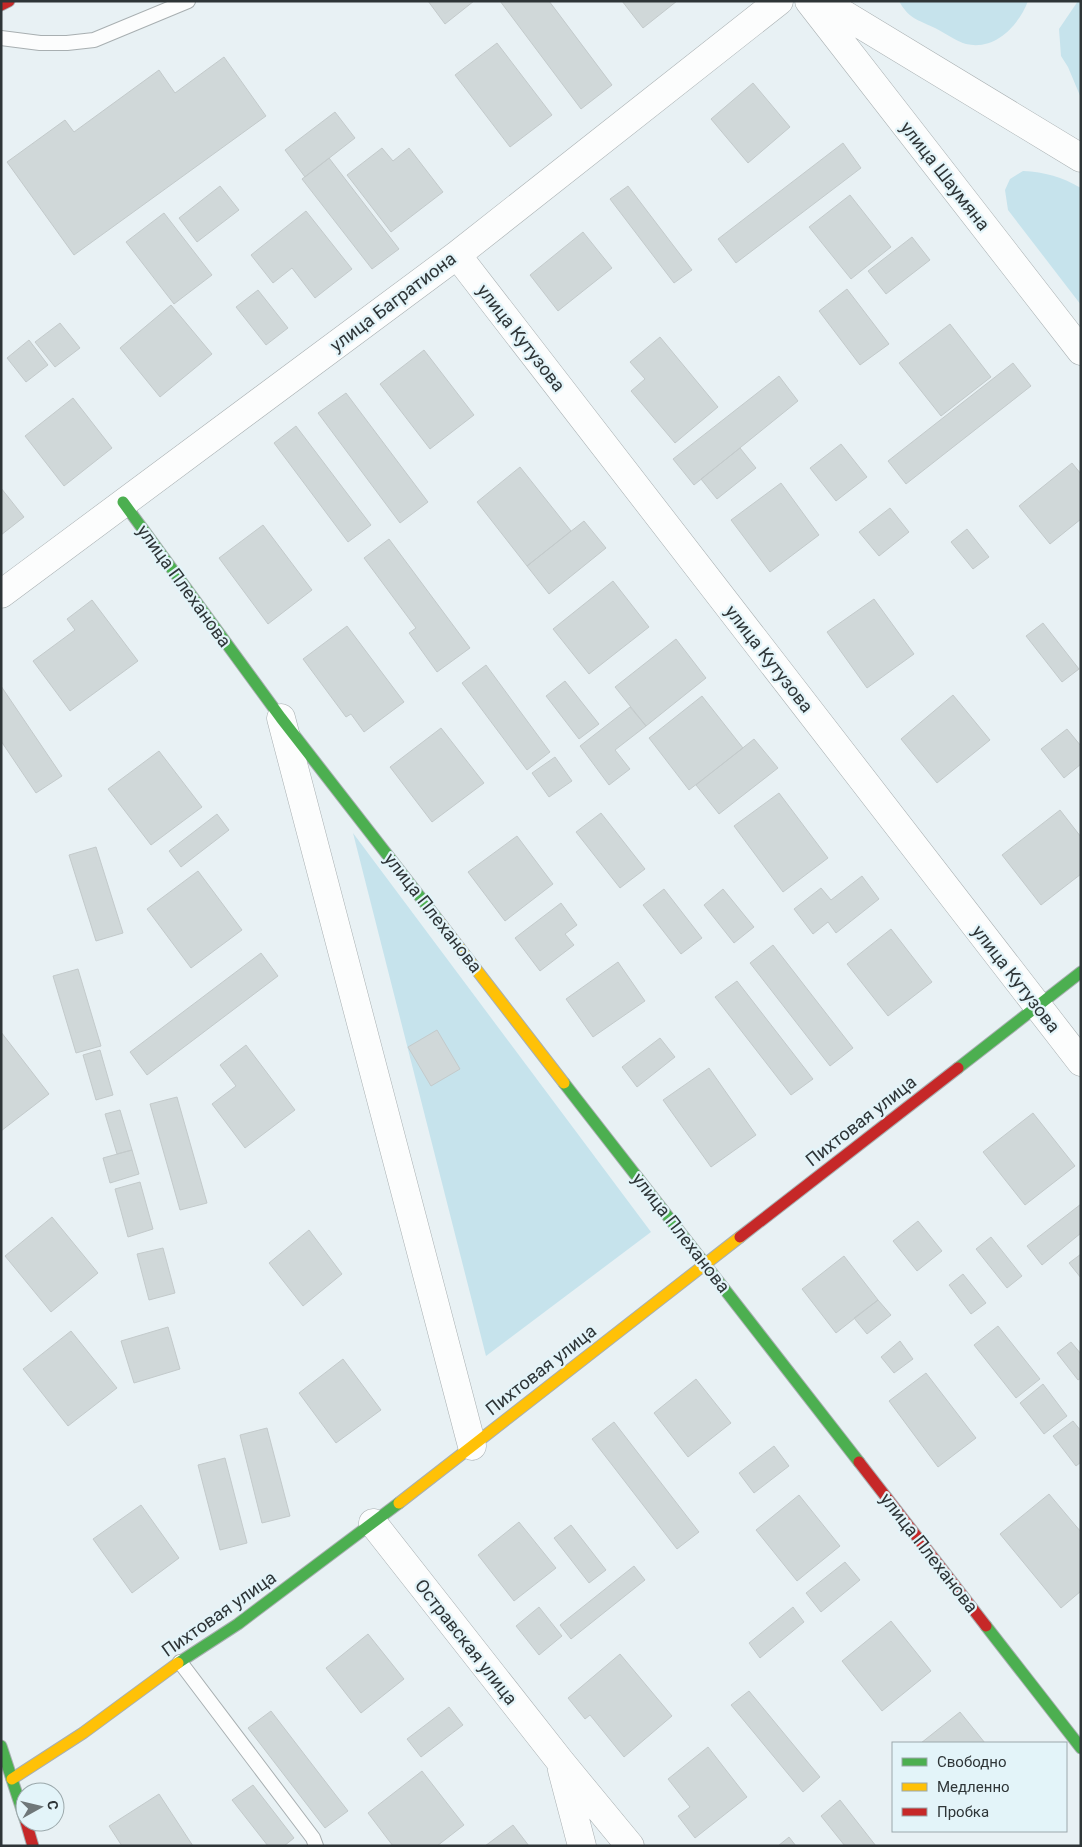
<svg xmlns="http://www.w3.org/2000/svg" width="1082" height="1847" font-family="Roboto,sans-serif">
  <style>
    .green { fill: #c6e3ec }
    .building { fill: #d0d8d9; stroke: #c3cacb }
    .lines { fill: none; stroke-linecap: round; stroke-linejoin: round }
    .lane-casing { stroke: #a8afb1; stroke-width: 16 }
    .street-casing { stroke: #a8afb1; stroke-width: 29 }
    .fast-casing { stroke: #a8afb1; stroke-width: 13 }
    .slow-casing { stroke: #a8afb1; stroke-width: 13 }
    .jam-casing { stroke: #a8afb1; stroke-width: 13 }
    .lane { stroke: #fcfdfd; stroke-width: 14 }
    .street { stroke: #fcfdfd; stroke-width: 28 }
    .fast { stroke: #4caf50; stroke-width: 11 }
    .slow { stroke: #ffc107; stroke-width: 11 }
    .jam { stroke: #c62828; stroke-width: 11 }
    .labels { text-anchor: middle; stroke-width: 4.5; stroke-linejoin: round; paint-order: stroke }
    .street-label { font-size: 18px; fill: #2e3537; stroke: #e3f4f9 }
  </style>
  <rect width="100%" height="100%" fill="#e8f1f4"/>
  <path class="green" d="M 899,1 L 1028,1 C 1019,25 995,51 966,44 C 956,41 945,33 935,28 C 918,20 908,18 899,1 Z
    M 1078,1 L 1081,1 L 1081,98 L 1068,67 L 1061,56 L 1059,29 Z
    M 1023,171 C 1045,172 1062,177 1081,188 L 1081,305 L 1008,210 L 1005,190 L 1010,179 Z
    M 353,833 L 651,1232 L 486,1356 Z"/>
  <path class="building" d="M 428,1 L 474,1 L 445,24 Z
    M 500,1 L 549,1 L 612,85 L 581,109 Z
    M 622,1 L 677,1 L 643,28 Z
    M 497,43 L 552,115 L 510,147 L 455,75 Z
    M 224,57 L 266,116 L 74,255 L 7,162 L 65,120 L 74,132 L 159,70 L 175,93 Z
    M 753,83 L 790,127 L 748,163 L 711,119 Z
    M 335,112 L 355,138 L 305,177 L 285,150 Z
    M 843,143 L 861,168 L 736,263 L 718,239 Z
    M 382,148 L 393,161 L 409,148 L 443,192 L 391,232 L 347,175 Z
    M 329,158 L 399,249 L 372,269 L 302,179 Z
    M 220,186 L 239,210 L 197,242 L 179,218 Z
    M 628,186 L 692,270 L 674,283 L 610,199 Z
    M 850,195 L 891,247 L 851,279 L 809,227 Z
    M 306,211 L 352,269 L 315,298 L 292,268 L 273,283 L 251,255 Z
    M 164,213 L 212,275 L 174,304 L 126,242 Z
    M 583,232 L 612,268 L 558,311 L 530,275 Z
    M 912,237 L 930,260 L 886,294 L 868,271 Z
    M 847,289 L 889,344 L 860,365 L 819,311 Z
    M 258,290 L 288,328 L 266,345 L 236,307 Z
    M 171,305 L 212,354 L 160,397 L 120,348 Z
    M 60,323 L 80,348 L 55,367 L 35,342 Z
    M 950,324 L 991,377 L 941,416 L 899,363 Z
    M 660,337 L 718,407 L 675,443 L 631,391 L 645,379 L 630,362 Z
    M 29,340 L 48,365 L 26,382 L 7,358 Z
    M 424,350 L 474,415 L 430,449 L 380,384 Z
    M 1013,363 L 1031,386 L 906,484 L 888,461 Z
    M 779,376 L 798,401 L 694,485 L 673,459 Z
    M 346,393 L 428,502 L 400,523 L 318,413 Z
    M 73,398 L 112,448 L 64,486 L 25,436 Z
    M 296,426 L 371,525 L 348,542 L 274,443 Z
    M 841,444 L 867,477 L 836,501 L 810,468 Z
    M 740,448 L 756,468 L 717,499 L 701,479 Z
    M 1072,463 L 1081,474 L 1081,519 L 1050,544 L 1019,506 Z
    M 520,467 L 571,531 L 527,566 L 477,502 Z
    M 781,483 L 819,535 L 770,572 L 731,520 Z
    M 1,488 L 24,517 L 1,535 Z
    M 890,508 L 909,532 L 879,556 L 859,532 Z
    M 584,521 L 606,548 L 549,594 L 527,566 Z
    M 263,525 L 312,590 L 268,624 L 219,558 Z
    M 967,529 L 989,557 L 973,569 L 951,542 Z
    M 389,539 L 470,648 L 437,672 L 409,633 L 416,628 L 364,558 Z
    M 613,581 L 649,627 L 589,674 L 553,629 Z
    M 874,599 L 914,654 L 867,688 L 827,632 Z
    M 92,600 L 138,661 L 70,711 L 33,661 L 75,630 L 67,619 Z
    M 1043,623 L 1079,669 L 1062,682 L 1026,636 Z
    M 347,626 L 404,702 L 364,732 L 351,714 L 346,717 L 303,659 Z
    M 676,639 L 706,678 L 646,726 L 615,687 Z
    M 486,665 L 550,752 L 527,770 L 462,683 Z
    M 565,681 L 599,724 L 579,739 L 546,696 Z
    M 1,686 L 62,776 L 36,793 L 1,741 Z
    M 953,695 L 990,740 L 937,783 L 901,739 Z
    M 702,696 L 743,748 L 689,790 L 649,738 Z
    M 630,707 L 646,726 L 615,750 L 630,769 L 609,785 L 580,746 Z
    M 441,728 L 484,783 L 432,822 L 390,767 Z
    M 1067,729 L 1081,746 L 1081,764 L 1064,778 L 1041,749 Z
    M 754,739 L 778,768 L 719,814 L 696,785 Z
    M 159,751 L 202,807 L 151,845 L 108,789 Z
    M 555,757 L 572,781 L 549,797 L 532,773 Z
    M 779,793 L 828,858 L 783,892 L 734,826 Z
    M 1060,810 L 1081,837 L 1081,874 L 1041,905 L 1002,855 Z
    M 601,813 L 645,869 L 620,888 L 576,832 Z
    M 217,814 L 229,830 L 181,867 L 169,851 Z
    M 517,836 L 553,884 L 505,921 L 468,872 Z
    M 96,847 L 123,933 L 96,941 L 69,855 Z
    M 198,871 L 242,930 L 191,968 L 147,909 Z
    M 862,876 L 879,899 L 836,933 L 828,922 L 813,934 L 794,909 L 821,888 L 831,900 Z
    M 664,889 L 702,938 L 681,954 L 643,905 Z
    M 723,889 L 754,927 L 734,943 L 704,905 Z
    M 561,903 L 577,925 L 565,934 L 574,945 L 540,971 L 515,938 Z
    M 891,929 L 932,982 L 888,1016 L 847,964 Z
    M 773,945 L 853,1048 L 830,1066 L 750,963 Z
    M 261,953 L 278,976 L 147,1075 L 130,1052 Z
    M 618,962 L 645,1001 L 593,1037 L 566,999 Z
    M 78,969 L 101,1046 L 76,1053 L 53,976 Z
    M 737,981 L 813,1079 L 791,1095 L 715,997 Z
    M 437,1030 L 460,1069 L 431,1086 L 408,1047 Z
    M 1,1032 L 49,1094 L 1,1131 Z
    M 660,1038 L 675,1057 L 637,1087 L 622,1067 Z
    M 246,1045 L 295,1110 L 245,1148 L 212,1104 L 236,1086 L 220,1065 Z
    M 100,1050 L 113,1095 L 96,1100 L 83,1055 Z
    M 709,1068 L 756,1135 L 711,1167 L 663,1100 Z
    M 177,1097 L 207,1203 L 180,1210 L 150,1104 Z
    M 120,1110 L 132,1150 L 117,1154 L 105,1114 Z
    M 1033,1113 L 1075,1166 L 1025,1205 L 983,1152 Z
    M 132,1150 L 139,1174 L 110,1183 L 103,1158 Z
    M 140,1182 L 153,1229 L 128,1237 L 115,1189 Z
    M 1081,1204 L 1081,1233 L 1042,1265 L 1027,1246 Z
    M 52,1217 L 98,1273 L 51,1312 L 5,1256 Z
    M 918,1221 L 942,1251 L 917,1271 L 893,1241 Z
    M 309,1230 L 342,1274 L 303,1306 L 269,1263 Z
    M 991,1237 L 1022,1276 L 1007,1288 L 976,1249 Z
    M 163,1248 L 175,1293 L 149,1300 L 137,1254 Z
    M 1081,1254 L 1081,1278 L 1069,1263 Z
    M 844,1256 L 878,1300 L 836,1333 L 802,1289 Z
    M 963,1274 L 986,1303 L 971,1314 L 949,1285 Z
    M 878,1300 L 891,1315 L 867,1334 L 854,1318 Z
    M 998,1326 L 1040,1379 L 1016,1398 L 974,1345 Z
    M 168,1327 L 180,1369 L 134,1383 L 121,1341 Z
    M 71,1331 L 117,1388 L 68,1426 L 23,1369 Z
    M 900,1341 L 913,1359 L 894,1373 L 881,1357 Z
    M 1071,1342 L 1081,1354 L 1081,1378 L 1078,1380 L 1057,1353 Z
    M 343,1359 L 381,1410 L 336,1443 L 299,1393 Z
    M 926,1373 L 976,1438 L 938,1467 L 889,1401 Z
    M 696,1379 L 731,1423 L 688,1457 L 654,1413 Z
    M 1043,1384 L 1067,1416 L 1044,1434 L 1020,1403 Z
    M 1073,1421 L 1081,1431 L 1081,1462 L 1076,1466 L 1053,1436 Z
    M 614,1422 L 699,1532 L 677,1549 L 592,1439 Z
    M 267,1428 L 290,1516 L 262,1523 L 240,1435 Z
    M 774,1446 L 789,1466 L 754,1493 L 739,1473 Z
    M 225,1458 L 247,1543 L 220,1550 L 198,1465 Z
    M 1049,1494 L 1081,1532 L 1081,1591 L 1061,1608 L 1000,1534 Z
    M 799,1495 L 840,1546 L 797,1581 L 756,1530 Z
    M 141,1505 L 179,1558 L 132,1593 L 93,1539 Z
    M 519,1522 L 556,1568 L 514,1601 L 478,1555 Z
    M 571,1525 L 606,1570 L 589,1583 L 554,1538 Z
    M 845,1562 L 860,1580 L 821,1612 L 806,1593 Z
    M 634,1566 L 645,1580 L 571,1639 L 560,1625 Z
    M 539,1607 L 562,1636 L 539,1655 L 516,1626 Z
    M 793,1607 L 804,1622 L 760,1658 L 749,1643 Z
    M 891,1621 L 931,1671 L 882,1711 L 842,1661 Z
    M 368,1634 L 404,1679 L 361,1713 L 326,1668 Z
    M 620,1654 L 672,1716 L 624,1757 L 590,1715 L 585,1719 L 568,1698 Z
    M 749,1691 L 820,1777 L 803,1792 L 731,1705 Z
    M 449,1707 L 463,1725 L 421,1757 L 407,1739 Z
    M 271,1711 L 348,1811 L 325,1828 L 248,1728 Z
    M 960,1712 L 985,1743 L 921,1743 Z
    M 708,1747 L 747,1797 L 695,1838 L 678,1816 L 690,1807 L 668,1779 Z
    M 422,1771 L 464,1825 L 437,1846 L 393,1846 L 368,1813 Z
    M 253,1785 L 294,1838 L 284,1846 L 268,1846 L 232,1800 Z
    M 159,1794 L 193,1846 L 122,1846 L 109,1826 Z
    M 840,1800 L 876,1846 L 845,1846 L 821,1816 Z
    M 513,1825 L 529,1846 L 485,1846 Z
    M 789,1837 L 796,1846 L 778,1846 Z"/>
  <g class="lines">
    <defs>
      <path id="lane" d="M 1,38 L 40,43 L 67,43 L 94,40 L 188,1
        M 180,1662 L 313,1838 L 316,1846"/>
      <path id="street" d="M 809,1 L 1081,351
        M 822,1 L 1081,158
        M 457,255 L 1081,1062
        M 1,594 L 457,255 L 779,1
        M 281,718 L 472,1446
        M 373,1523 L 560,1761 L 630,1846
        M 562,1770 L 582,1846"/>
      <path id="fast" d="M 123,502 L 281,718 L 438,920
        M 958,1068 L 1081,972
        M 564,1083 L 859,1462
        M 986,1626 L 1081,1748
        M 178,1663 L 238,1624 L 399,1503
        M 1,1746 L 25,1819"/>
      <path id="slow" d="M 438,920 L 564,1083
        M 399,1503 L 740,1237
        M 12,1779 L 83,1733 L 178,1663"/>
      <path id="jam" d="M 1,5 L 9,1
        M 740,1237 L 958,1068
        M 859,1462 L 986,1626
        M 26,1822 L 33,1846"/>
    </defs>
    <use href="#lane" class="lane-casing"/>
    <use href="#street" class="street-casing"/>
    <use href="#fast" class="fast-casing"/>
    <use href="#slow" class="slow-casing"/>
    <use href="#jam" class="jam-casing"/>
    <use href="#lane" class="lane"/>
    <use href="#street" class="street"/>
    <use href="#fast" class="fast"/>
    <use href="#slow" class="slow"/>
    <use href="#jam" class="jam"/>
  </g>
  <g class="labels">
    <g class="street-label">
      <text transform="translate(945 176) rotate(52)" y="6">улица Шаумяна</text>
      <text transform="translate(393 302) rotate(-37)" y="6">улица Багратиона</text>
      <text transform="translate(521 338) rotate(52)" y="6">улица Кутузова</text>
      <text transform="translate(184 586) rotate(54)" y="6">улица Плеханова</text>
      <text transform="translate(769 659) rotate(52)" y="6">улица Кутузова</text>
      <text transform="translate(433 913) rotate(52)" y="6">улица Плеханова</text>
      <text transform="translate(1016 979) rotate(52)" y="6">улица Кутузова</text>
      <text transform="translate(861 1121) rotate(-38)" y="6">Пихтовая улица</text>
      <text transform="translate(681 1233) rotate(52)" y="6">улица Плеханова</text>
      <text transform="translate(541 1370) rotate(-38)" y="6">Пихтовая улица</text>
      <text transform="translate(929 1553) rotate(52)" y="6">улица Плеханова</text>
      <text transform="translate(219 1614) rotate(-35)" y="6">Пихтовая улица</text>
      <text transform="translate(466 1642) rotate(52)" y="6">Остравская улица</text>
    </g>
  </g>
  <rect width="1082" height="1847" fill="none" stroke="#2e3537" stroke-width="5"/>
  <rect x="892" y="1742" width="175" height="90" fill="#e3f4f9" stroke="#9ba8ab"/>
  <rect x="902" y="1758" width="25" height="8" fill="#4caf50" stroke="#9ba8ab"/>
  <text x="937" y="1767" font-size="15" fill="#2e3537">Свободно</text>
  <rect x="902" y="1783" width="25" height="8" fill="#ffc107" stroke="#9ba8ab"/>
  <text x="937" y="1792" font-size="15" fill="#2e3537">Медленно</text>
  <rect x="902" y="1808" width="25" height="8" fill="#c62828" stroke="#9ba8ab"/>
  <text x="937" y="1817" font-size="15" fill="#2e3537">Пробка</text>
  <g transform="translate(40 1807) rotate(82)"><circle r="24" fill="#e3f4f9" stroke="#9ba8ab"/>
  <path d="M0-4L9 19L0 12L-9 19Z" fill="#6f7779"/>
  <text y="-8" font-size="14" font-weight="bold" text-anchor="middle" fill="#2e3537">С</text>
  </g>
</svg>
